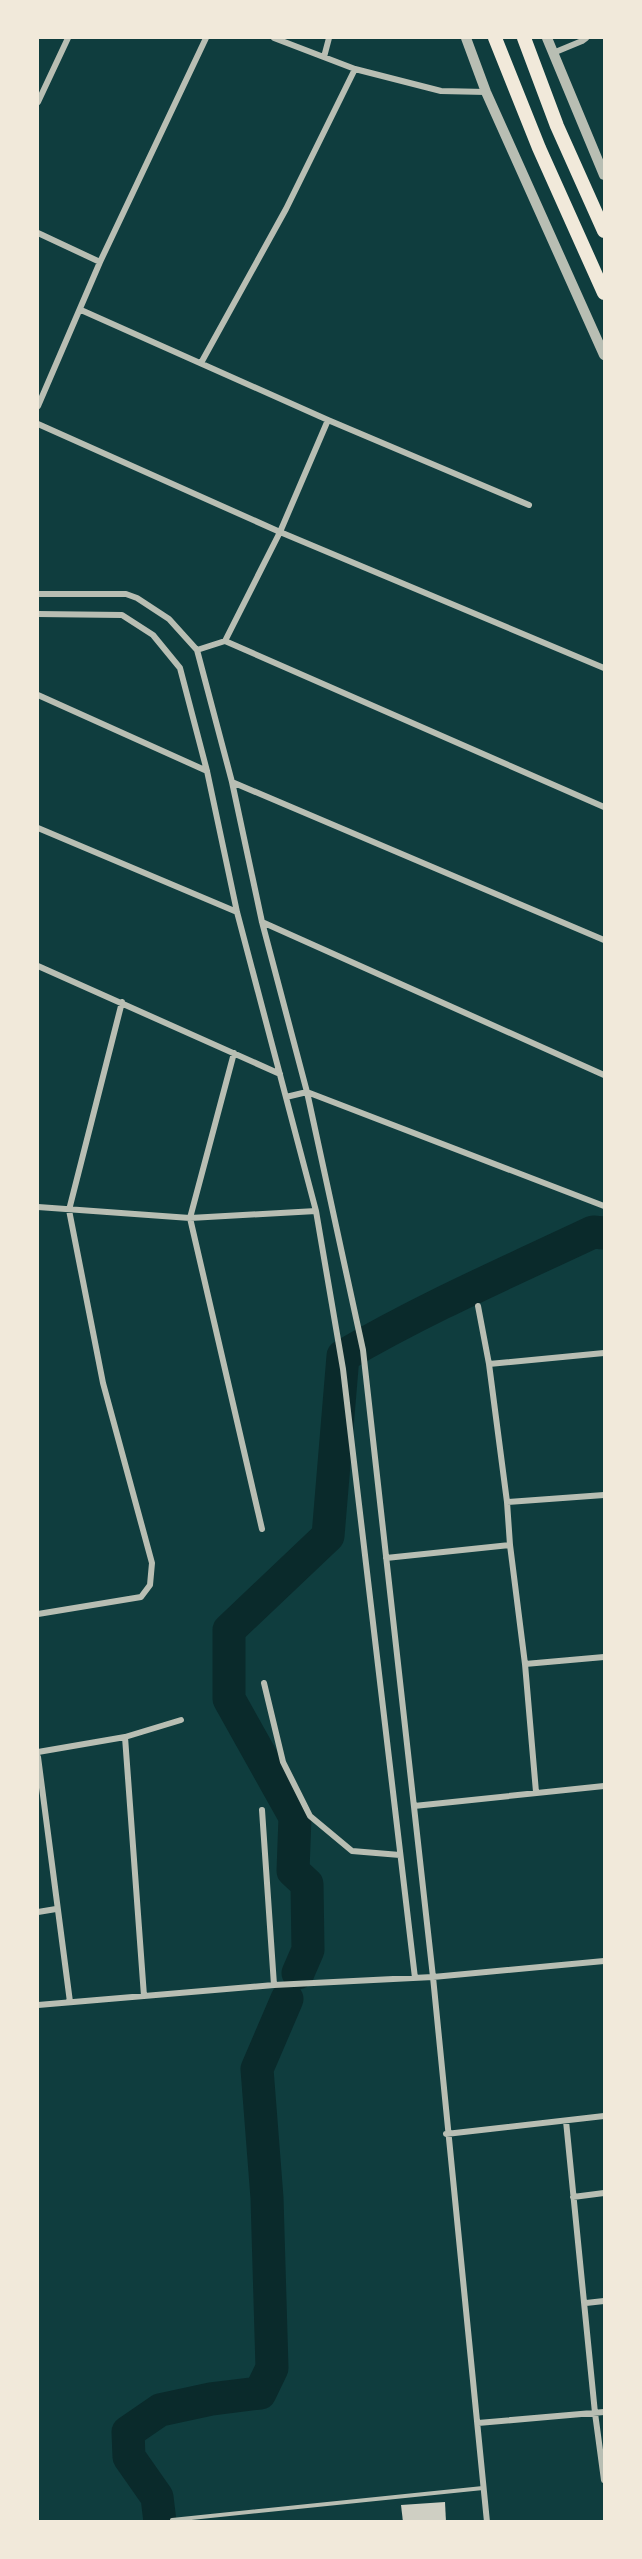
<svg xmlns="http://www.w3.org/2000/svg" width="642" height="2559" font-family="Lora,serif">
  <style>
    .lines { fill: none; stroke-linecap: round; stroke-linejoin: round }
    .river { stroke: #0a2a2b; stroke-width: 33 }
    .building { fill: #cfcfc3 }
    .service { stroke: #b8beb3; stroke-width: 4 }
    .minor { stroke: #b8beb3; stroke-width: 6 }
    .tertiary { stroke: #b8beb3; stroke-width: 10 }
    .trunk { stroke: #f1e9da; stroke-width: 14 }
  </style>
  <rect width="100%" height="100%" fill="#0f3d3e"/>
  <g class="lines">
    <path class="river" d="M 298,1973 L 308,1950 L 307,1884 L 293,1871 L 295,1817 L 229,1699 L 229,1630 L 328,1536 L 343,1356 C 423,1309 508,1272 593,1232 L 604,1233
      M 160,2522 L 157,2497 L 129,2457 L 128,2432 L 160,2410 L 211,2399 L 260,2393 L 272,2368 L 267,2198 L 257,2069 L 287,1999"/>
  </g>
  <path class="building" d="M 445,2502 L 446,2522 L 403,2522 L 401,2505 Z"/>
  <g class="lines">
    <path class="service" d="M 172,2520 L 483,2488"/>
    <path class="minor" d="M 274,38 L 355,69 L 441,91 L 486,92
      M 553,53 L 582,41 L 586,38
      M 324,57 L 329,38
      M 38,102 L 68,38
      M 38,233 L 100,262
      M 81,310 L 328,420 L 529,505
      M 201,363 L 286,209 L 355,69
      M 38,406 L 100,262 L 206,38
      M 38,424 L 280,532 L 604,668
      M 38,594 L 126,594 L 137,598 L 169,619 L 197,650 L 232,782 L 262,922 L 307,1092 L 363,1350 L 433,1977 L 487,2522
      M 38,614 L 122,615 L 153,635 L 180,668 L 207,771 L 237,912 L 316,1211 L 343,1369 L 415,1978
      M 225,641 L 280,532 L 328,420
      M 197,650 L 225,641 L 604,807
      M 38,695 L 207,771
      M 232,782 L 604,940
      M 38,828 L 237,912
      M 262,922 L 604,1075
      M 38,966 L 280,1074
      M 234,1053 L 190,1218 L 262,1529
      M 286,1097 L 307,1092 L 604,1206
      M 38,1207 L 190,1218 L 316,1211
      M 478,1306 L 489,1364 L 507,1502 L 510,1545 L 525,1664 L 536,1792
      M 489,1364 L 604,1353
      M 507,1502 L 604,1495
      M 386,1558 L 510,1545
      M 38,1614 L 141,1597 L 150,1585 L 152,1563 L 103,1383 L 69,1210 L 122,1002
      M 525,1664 L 604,1657
      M 264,1683 L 283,1762 L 310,1816 L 352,1851 L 400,1855
      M 125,1737 L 144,1996
      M 38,1752 L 125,1737 L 181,1720
      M 38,1757 L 70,2002
      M 414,1806 L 604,1786
      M 262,1810 L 274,1985
      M 38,1912 L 56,1909
      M 38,2005 L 274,1985 L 433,1977 L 604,1961
      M 566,2121 L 595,2413 L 604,2480
      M 446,2134 L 604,2116
      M 573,2197 L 604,2193
      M 586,2303 L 604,2301
      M 478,2423 L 604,2412"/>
    <path class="tertiary" d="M 466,38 L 486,92 L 604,355
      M 547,38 L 604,175"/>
    <path class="trunk" d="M 495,38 L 539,148 L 604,293
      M 524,38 L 557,126 L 604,231"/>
  </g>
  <rect width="642" height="2559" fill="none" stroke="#f1e9da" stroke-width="78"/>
</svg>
